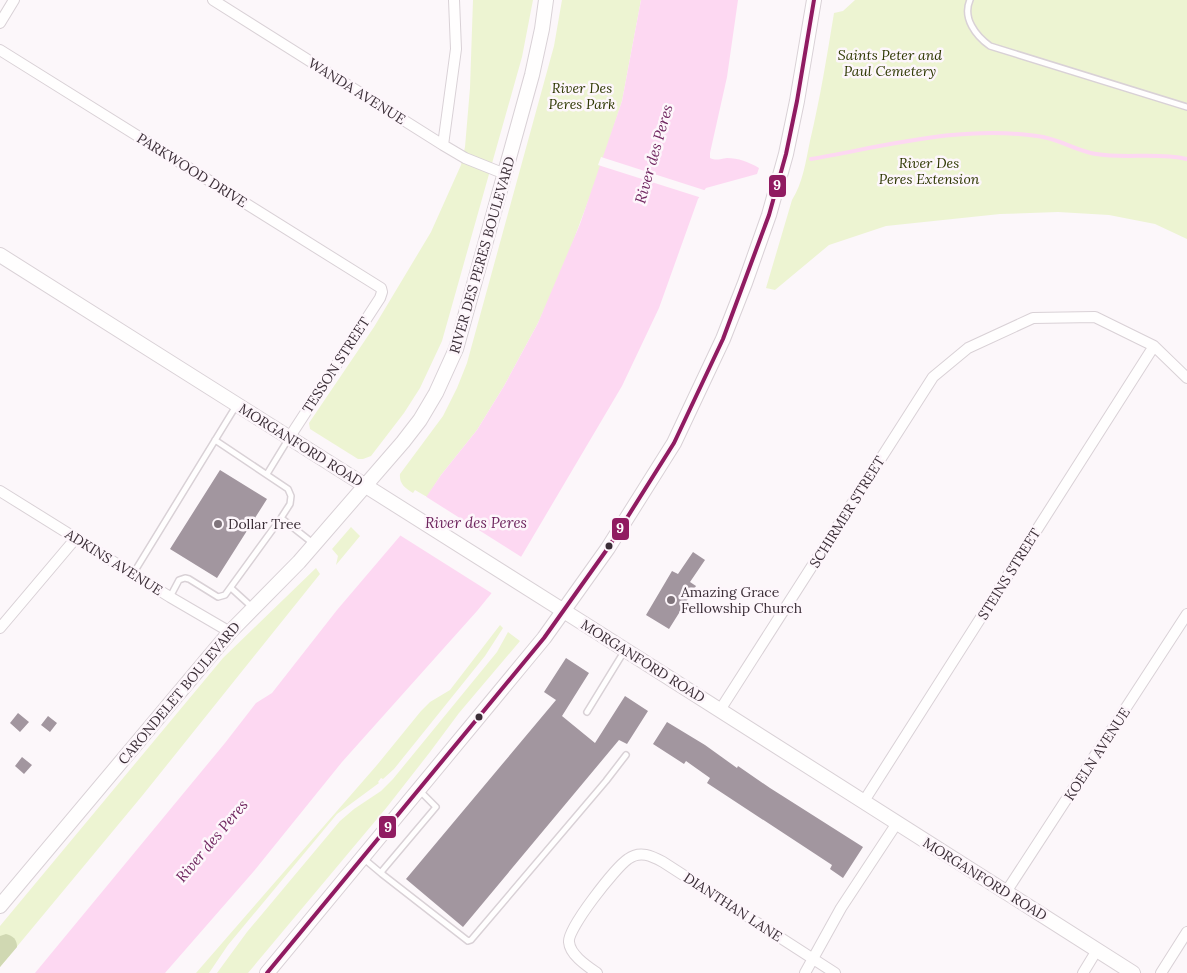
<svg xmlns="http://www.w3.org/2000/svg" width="1187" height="973" font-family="Lora,serif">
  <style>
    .green { fill: #edf4d2 }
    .forest { fill: #d0d8b2 }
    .water { fill: #fdd8f2 }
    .pier { fill: #fcf7fa }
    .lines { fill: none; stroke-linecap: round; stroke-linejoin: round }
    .stream { stroke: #fdd8f2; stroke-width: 4 }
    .building { fill: #a2969f }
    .lane-casing { stroke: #d9d1d6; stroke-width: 8 }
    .street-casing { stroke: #d9d1d6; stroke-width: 12 }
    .secondary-casing { stroke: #d9d1d6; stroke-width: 16 }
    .lane { stroke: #fffefe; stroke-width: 5 }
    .street { stroke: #fffefe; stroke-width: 10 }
    .secondary { stroke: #fffefe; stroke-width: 14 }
    .bus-1-casing { stroke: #fdf6fb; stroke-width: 8 }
    .bus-1 { stroke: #901b61; stroke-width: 4 }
    .poi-dot { fill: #7f747b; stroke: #fdf6fb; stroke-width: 2 }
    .bus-dot { fill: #3b2e37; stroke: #fdf6fb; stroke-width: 2 }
    .labels { text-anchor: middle; stroke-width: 5; stroke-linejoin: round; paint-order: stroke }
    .park-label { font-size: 14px; font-style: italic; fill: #2e3802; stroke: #fdf6fb }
    .street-label { font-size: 14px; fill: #3b2e37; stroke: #fdf6fb }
    .poi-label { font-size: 14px; fill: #3b2e37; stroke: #fdf6fb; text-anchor: start }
    .water-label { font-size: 15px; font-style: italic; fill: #6f265f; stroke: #fdf6fb }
    .line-badge { stroke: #fdf6fb; stroke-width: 2 }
    .badge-label { font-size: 14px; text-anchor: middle; font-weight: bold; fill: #fff }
  </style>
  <rect width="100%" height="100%" fill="#fcf7fa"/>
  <path class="green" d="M 473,0 L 533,0 L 522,57 L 442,341 L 420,388 L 404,413 L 371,456 L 363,459 L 358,459 L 310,429 L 309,423 L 374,327 L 431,232 L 461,165 L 465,147 L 470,88 Z
    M 562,0 L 641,0 L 622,101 L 598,175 L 563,268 L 538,323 L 504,386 L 477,430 L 441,475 L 427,497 L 415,490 L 413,493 C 405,488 399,484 400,474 L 443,416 L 457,388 L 467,363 L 554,46 Z
    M 855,0 L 1187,0 L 1187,239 L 1155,224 L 1109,215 L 1058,212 L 1000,214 L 886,226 L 829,245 L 775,290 L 766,288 L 792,200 C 803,183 806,160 810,141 C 820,99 827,56 834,13 L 843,11 Z
    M 351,527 L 360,536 L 336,565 L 338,556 L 332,549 Z
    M 316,568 L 320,574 L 142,796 L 0,967 L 0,926 L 223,658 Z
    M 500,625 L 503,628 L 485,656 L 394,769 L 383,779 L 381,778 L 378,782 L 379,783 L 337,814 L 228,945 L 209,973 L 196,973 L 377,765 L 421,711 L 430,702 L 450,690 Z
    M 508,632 L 520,641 L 459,713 L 430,752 L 387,807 L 248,973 L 217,973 L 247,932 L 340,821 L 354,809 L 381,791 L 393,779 L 497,652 Z"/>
  <path class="forest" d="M 6,934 C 13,936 17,939 17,947 L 0,967 L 0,936 Z"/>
  <path class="water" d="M 641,0 L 738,0 L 727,77 L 710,153 L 710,158 C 716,161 720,159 727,158 C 738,158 749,162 759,168 L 757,174 L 706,188 L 698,199 L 659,308 L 622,386 L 521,557 L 477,611 L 342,762 L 254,871 L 165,973 L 35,973 L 225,743 L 256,703 L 272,693 L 337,610 L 400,536 L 441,475 L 477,430 L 504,386 L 538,323 L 580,224 L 622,101 Z"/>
  <path class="pier" d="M 601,157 L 707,191 L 702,198 L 598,165 Z
    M 425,496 L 523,558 L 493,594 L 398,534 Z"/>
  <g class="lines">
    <path class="stream" d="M 811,159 C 886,146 961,125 1037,136 C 1058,138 1076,151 1096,154 C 1126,159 1157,152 1187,159"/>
  </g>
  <path class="building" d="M 220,470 L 267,499 L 217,578 L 170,549 Z
    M 693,552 L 705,560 L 690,582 L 696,586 L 669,629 L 646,615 L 672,571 L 678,574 Z
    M 566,658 L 589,673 L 562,716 L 595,743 L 625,696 L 648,711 L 627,744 L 619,740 L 463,927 L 406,879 L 556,700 L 544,692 Z
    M 18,713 L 29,722 L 20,732 L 10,723 Z
    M 48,716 L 57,723 L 50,732 L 41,725 Z
    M 667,722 L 705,745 L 737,768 L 738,766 L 770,788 L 863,847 L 843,878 L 830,869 L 832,865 L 707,783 L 710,778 L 686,761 L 684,764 L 653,744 Z
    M 22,757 L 32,765 L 24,774 L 15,766 Z"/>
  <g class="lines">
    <defs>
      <path id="lane" d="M 970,0 C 962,18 976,36 990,46 L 1187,107
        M 267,474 L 289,438
        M 281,518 L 314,544
        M 133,574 L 236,406
        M 231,588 L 253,608
        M 170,597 L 179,580 L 185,578 L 189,579 L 218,597 L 225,595 L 281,518 L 290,504 L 291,496 L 288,489 L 215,440
        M 587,712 L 625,650
        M 420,791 L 436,807 L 382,871 L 382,874 L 468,941 L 471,940 L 606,781 L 626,755
        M 363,858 L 382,874"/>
      <path id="street" d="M 213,0 L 443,145 L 465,158 L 505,174
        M 0,23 L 14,0
        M 0,50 L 381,288 L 382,292 L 380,298 L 289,438
        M 443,145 L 456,49 L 454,0
        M 0,491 L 170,597 L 230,632
        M 0,628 L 76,538
        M 720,710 L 933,377 L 968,348 L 1033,318 L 1095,317 L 1154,346 L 1187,378
        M 864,801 L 1154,346
        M 1006,892 L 1187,614
        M 597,973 C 587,966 570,955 569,942 C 567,929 615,868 628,859 C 640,850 652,856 663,862 L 835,973
        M 805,973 L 841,908 L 897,823
        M 1083,973 L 1097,950
        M 1161,973 L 1187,932"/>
      <path id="secondary" d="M 0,255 L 586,625 L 1133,973
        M 0,906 L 230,632 L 299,562 L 403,442 L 420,420 L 436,393 L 456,349 L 463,324 L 532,75 L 542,29 L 546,0
        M 267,973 L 544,638 L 608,548 L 674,443 L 723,339 L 745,283 L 769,215 L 786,154 L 797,101 L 814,0"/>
    </defs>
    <use href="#lane" class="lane-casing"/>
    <use href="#street" class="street-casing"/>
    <use href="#secondary" class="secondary-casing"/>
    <use href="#lane" class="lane"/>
    <use href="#street" class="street"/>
    <use href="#secondary" class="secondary"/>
    <defs>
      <path id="bus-1" d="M 267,973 L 544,638 L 608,548 L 674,443 L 723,339 L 769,215 L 786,154 L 797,101 L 814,0"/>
    </defs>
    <use href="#bus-1" class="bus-1-casing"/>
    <use href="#bus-1" class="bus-1"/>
  </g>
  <g class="poi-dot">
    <circle cx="218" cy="524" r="5"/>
    <circle cx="671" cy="600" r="5"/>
  </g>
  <g class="bus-dot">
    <circle cx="609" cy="546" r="4.5"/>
    <circle cx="479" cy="717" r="4.5"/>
  </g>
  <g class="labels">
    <g class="park-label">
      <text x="890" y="60">Saints Peter and<tspan x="890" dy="16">Paul Cemetery</tspan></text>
      <text x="582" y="93">River Des<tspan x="582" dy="16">Peres Park</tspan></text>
      <text x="929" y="168">River Des<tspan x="929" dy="16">Peres Extension</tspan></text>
    </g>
    <g class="street-label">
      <text transform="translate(357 91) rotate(32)" y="5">WANDA AVENUE</text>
      <text transform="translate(192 170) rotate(32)" y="5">PARKWOOD DRIVE</text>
      <text transform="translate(482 255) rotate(-74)" y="5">RIVER DES PERES BOULEVARD</text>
      <text transform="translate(336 365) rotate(-57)" y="5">TESSON STREET</text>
      <text transform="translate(301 445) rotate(32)" y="5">MORGANFORD ROAD</text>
      <text transform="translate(847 512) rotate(-58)" y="5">SCHIRMER STREET</text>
      <text transform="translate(114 562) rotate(32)" y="5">ADKINS AVENUE</text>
      <text transform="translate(1009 574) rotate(-58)" y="5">STEINS STREET</text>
      <text transform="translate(643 661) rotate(32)" y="5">MORGANFORD ROAD</text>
      <text transform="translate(179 693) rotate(-50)" y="5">CARONDELET BOULEVARD</text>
      <text transform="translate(1097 754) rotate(-57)" y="5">KOELN AVENUE</text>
      <text transform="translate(985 879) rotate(32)" y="5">MORGANFORD ROAD</text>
      <text transform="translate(733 907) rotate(33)" y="5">DIANTHAN LANE</text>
    </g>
    <g class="poi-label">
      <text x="228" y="529">Dollar Tree</text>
      <text x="681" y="597">Amazing Grace<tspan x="681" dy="16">Fellowship Church</tspan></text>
    </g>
    <g class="water-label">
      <text transform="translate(654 154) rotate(-74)" y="5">River des Peres</text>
      <text x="476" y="528">River des Peres</text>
      <text transform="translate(212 841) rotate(-50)" y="5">River des Peres</text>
    </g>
  </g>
  <g class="line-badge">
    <rect x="768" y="174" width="19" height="24" rx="5" fill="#901b61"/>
    <rect x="611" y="517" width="19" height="24" rx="5" fill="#901b61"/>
    <rect x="378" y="815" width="19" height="24" rx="5" fill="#901b61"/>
  </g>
  <g class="badge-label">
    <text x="777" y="190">9</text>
    <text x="620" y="533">9</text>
    <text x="388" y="832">9</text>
  </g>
</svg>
